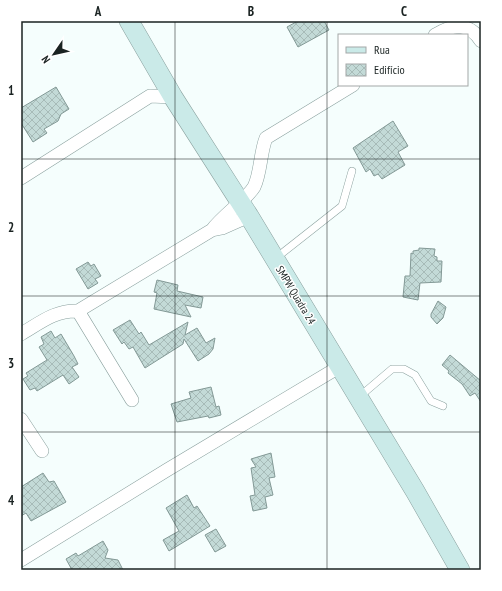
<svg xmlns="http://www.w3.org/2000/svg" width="502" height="591" font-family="'PT Sans Narrow',sans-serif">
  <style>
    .building { fill: url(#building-cross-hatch); stroke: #839996 }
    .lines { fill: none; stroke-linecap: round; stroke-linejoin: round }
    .lane-casing { stroke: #8aa09e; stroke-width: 8 }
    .street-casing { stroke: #8aa09e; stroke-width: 14 }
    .secondary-casing { stroke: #8aa09e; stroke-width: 20 }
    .lane { stroke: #fff; stroke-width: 7 }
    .street { stroke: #fff; stroke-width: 13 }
    .secondary { stroke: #caeae8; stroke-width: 19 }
    .grid { fill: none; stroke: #1a2322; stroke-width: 1; stroke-opacity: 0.55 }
    .labels { text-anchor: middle; stroke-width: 3; stroke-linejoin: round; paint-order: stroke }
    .street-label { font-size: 11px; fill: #1a2322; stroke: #fff }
    .neatline { fill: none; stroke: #1a2322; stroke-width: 1.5 }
    .grid-label { font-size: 13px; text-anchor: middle; font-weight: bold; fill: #1a2322 }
  </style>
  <defs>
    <pattern id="building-cross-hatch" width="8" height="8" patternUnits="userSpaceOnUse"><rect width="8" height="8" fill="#c3dad7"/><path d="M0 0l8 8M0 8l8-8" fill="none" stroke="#a7bbb8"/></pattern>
  </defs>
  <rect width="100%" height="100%" fill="#f5fefd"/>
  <path class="building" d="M 298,21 L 324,21 L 329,30 L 298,47 L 287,27 Z
    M 56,87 L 69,109 L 61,114 L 58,121 L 44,129 L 47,133 L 33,142 L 21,123 L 21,108 Z
    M 393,121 L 408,146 L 398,152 L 405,165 L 382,179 L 378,174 L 374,176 L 370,169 L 366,172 L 353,148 Z
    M 419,248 L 435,249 L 434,256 L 437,257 L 437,261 L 442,261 L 441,282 L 420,283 L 418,300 L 403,297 L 405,276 L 410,276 L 411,253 L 413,254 L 413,251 L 419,250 Z
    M 88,262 L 91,266 L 94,264 L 101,276 L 95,279 L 98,283 L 88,289 L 76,269 Z
    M 157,280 L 178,285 L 177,291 L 203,297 L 201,308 L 185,305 L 191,317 L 154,309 L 157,293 L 154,292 Z
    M 438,301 L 446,307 L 443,318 L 437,324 L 431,317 L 431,314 Z
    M 130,320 L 139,334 L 141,332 L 149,345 L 188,322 L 185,335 L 197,328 L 206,343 L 215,338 L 213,349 L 209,354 L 198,361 L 184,339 L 183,344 L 145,368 L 133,347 L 129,349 L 124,342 L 122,344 L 113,330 Z
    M 51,331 L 55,338 L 61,334 L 74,356 L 78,364 L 72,367 L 79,377 L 69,384 L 63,375 L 37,391 L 35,388 L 30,390 L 23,379 L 28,376 L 26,373 L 47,360 L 39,347 L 44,344 L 41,337 Z
    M 450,355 L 481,381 L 481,402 L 475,393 L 470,396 L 462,384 L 448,373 L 449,371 L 442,365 Z
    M 211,387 L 216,407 L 219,406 L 221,415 L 209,418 L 208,416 L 177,422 L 171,404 L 191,398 L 189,392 Z
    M 271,453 L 275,477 L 269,478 L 273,495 L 265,497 L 267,508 L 253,511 L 250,496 L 255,495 L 251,468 L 256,467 L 251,459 Z
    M 43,473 L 49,482 L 54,481 L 66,502 L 31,521 L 26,513 L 21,516 L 21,487 Z
    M 187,495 L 194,508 L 197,506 L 210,526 L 169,551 L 163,540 L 179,531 L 166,508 Z
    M 216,529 L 226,546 L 215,552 L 205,535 Z
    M 103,541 L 108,550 L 105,558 L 118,560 L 123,570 L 72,570 L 66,559 L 76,553 L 78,556 Z"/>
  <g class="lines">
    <defs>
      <path id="lane" d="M 276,258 L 342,206 L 352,171
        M 359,397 L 392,369 L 404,369 L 415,375 L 431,401 L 443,406"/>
      <path id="street" d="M 435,35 C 453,24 469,22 481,41
        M 21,178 L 150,96 L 173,97
        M 212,230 C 223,215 246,200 254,187 C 261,173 260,153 266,138 L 353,85
        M 78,311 L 132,400
        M 21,334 C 40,323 55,310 78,311 L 212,230 L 222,228 L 249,216
        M 21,419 L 42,451
        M 21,560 L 167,470 L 339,367"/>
      <path id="secondary" d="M 129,21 L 173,97 L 249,216 L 415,491 L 460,570"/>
    </defs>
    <use href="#lane" class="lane-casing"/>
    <use href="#street" class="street-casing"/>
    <use href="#secondary" class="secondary-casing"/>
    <use href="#lane" class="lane"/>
    <use href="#street" class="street"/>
    <use href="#secondary" class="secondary"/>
  </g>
  <path class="grid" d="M 175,21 L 175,570M 327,21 L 327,570M 21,159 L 481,159M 21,296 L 481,296M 21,432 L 481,432"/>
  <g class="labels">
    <g class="street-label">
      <text transform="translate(296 295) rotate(59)" y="4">SMPW Quadra 24</text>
    </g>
  </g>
  <rect width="502" height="591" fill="none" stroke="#ffffff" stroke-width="44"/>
  <rect x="338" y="34" width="130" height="52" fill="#ffffff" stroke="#a3a7a7"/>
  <rect x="346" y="47" width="20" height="6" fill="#caeae8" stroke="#a3a7a7"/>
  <text x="374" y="54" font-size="12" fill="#1a2322">Rua</text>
  <rect x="346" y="64" width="20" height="12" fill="url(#building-cross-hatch)" stroke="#a3a7a7"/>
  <text x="374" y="74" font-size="12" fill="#1a2322">Edifício</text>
  <g transform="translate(54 54) rotate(236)" stroke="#ffffff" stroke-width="3" paint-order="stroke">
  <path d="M0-3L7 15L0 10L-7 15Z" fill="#1a2322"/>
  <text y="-6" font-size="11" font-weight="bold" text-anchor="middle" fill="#1a2322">N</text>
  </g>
  <rect x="22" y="22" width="458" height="547" class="neatline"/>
  <g class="grid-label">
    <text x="98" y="16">A</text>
    <text x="251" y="16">B</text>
    <text x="404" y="16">C</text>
    <text x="11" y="95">1</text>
    <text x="11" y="232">2</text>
    <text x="11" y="368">3</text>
    <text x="11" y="505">4</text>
  </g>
</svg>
